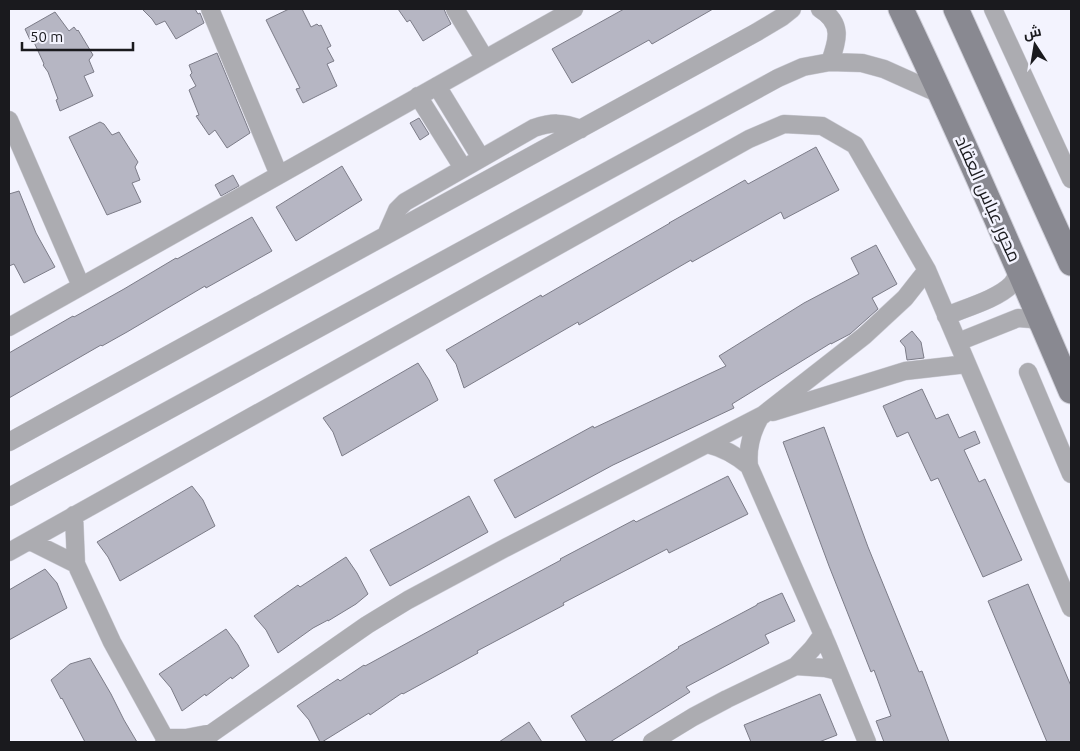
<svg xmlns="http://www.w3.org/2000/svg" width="1080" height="751" font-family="Ubuntu,Cairo,sans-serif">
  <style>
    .building { fill: #b6b6c3; stroke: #7c7c88 }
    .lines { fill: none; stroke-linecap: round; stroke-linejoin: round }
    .minor-casing { stroke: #d0d0da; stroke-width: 19 }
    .secondary-casing { stroke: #d0d0da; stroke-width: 27 }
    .minor { stroke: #acacb1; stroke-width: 18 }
    .secondary { stroke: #898991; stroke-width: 25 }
    .labels { text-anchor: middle; stroke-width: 5; stroke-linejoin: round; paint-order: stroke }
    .street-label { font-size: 18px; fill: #1a1a1e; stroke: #f3f3fe }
  </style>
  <rect width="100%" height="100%" fill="#f3f3fe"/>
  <path class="building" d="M 142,9 L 195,9 L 198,14 L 200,13 L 204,23 L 176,39 L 165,21 L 156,25 L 152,19 Z
    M 289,9 L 302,9 L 311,27 L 317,24 L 319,26 L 321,25 L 331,46 L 327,48 L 334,61 L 327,64 L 337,86 L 303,103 L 296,89 L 300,88 L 266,20 Z
    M 398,9 L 444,9 L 446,14 L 451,24 L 423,41 L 410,20 L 407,22 Z
    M 624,9 L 713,9 L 652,44 L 649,40 L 572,83 L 552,49 Z
    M 55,12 L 69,31 L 74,27 L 77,31 L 78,30 L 93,55 L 89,60 L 94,72 L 84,76 L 93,96 L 60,111 L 56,100 L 58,99 L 48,72 L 43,65 L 44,64 L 33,40 L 31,42 L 25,29 Z
    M 217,53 L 250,133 L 227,148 L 215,130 L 209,135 L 196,116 L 199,115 L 189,90 L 196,86 L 190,75 L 192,73 L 189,65 Z
    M 419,118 L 429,134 L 420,140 L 410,123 Z
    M 100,122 L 104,124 L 112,135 L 119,132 L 138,162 L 135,167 L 140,180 L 132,183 L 141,202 L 107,215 L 69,137 Z
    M 816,147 L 839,190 L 784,219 L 781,212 L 692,262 L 691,260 L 579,325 L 578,322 L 464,388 L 456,364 L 446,350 L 541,295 L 542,297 L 670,223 L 669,223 L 745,180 L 748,184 Z
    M 342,166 L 362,200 L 296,241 L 276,207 Z
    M 233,175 L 239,186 L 221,196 L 215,185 Z
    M 19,191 L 36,233 L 55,267 L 24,283 L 14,264 L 9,266 L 9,194 Z
    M 252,217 L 272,251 L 206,288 L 205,286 L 127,332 L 102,346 L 101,345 L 9,398 L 9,353 L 73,316 L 74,317 L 124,289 L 176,258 L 177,259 Z
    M 876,245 L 897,284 L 872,298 L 878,309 L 850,334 L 831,344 L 831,343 L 732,404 L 734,408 L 613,465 L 515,518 L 494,480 L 593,426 L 594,428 L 726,366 L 719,356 L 804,303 L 859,274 L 851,258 Z
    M 912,331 L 921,342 L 924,358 L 907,360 L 905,347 L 900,341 Z
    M 418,363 L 429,380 L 438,400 L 342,456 L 333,432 L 323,418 Z
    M 922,389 L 936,419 L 948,414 L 959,438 L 975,431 L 980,443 L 964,450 L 979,482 L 985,479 L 1022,560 L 983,577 L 938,478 L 931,481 L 908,432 L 897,437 L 883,406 Z
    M 824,427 L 868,547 L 919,672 L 922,671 L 949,742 L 884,742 L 876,721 L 891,716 L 874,670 L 871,672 L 829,566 L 783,442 Z
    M 728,476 L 748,514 L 669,553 L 667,549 L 563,603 L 564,605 L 477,651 L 478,653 L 403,694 L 402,693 L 370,715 L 369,713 L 322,742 L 320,742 L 309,720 L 297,706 L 338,679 L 340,681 L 364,665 L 365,666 L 477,605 L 561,560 L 560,559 L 634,520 L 636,522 Z
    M 192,486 L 203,500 L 215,526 L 120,581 L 108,557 L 97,542 Z
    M 469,496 L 488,532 L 390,586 L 370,550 Z
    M 346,557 L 357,573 L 368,594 L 356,604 L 328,621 L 328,620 L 313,628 L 278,653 L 266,630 L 254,616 L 298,585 L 300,587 Z
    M 45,569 L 57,583 L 67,608 L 9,640 L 9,590 Z
    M 1028,584 L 1071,686 L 1071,742 L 1047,742 L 988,601 Z
    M 782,593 L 795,621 L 765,635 L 769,643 L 686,687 L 690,692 L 610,742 L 587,742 L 571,716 L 679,648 L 678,647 L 757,605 L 757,604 Z
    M 226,629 L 238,645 L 249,666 L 232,679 L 231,677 L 206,696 L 205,694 L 182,711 L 171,688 L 159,674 Z
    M 90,658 L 111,694 L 124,720 L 137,742 L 85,742 L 62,698 L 61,699 L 51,680 L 70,664 Z
    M 820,694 L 837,735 L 819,742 L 751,742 L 744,725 Z
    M 529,722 L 542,742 L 499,742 Z"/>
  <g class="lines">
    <defs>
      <path id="minor" d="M 210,9 L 279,175
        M 455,9 L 485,59
        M 820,9 C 843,23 838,40 830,62
        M 993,9 L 1071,179
        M 437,86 L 481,158
        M 418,96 L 463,168
        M 9,120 L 81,286
        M 386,235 L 397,210 L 405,202 L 534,128 C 552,122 562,122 581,129
        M 946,316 C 965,308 998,299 1012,284 C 1015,280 1018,275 1020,270
        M 9,327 L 574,9
        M 958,342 L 1018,318 L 1031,319 L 1042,323
        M 1028,372 L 1071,474
        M 773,412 L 905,371 L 967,364
        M 760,417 C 751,433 747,448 749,466 L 827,644 L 867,742
        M 9,442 L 757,32 L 782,17 L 792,9
        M 707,444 C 724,448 736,455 749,466
        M 9,497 L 778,78 L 803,67 L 830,62 L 862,63 L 884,69 L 942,95
        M 74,515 L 76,564 L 112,642 L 167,742
        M 30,541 L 76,564
        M 9,552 L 749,139 L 784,124 L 822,126 L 855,145 L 927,270 L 1071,608
        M 796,666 L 825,668 L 838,671
        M 164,738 L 186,738 L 212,733
        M 204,742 L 212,733 L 367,625 L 408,600 L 507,547 L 763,415 L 864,336 L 905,298 L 927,270
        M 652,742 L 693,717 L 727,699 L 796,666 L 812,649 L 823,634"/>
      <path id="secondary" d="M 901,9 C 961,135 1016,262 1071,391
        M 956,9 L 1071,263"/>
    </defs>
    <use href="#minor" class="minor-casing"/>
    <use href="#secondary" class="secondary-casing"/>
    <use href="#minor" class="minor"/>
    <use href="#secondary" class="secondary"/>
  </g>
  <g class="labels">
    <g class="street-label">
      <text transform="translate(988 199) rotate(66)" y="6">محور عباس العقاد</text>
    </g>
  </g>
  <rect width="1080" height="751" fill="none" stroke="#1a1a1e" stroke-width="20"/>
  <g transform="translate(1035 45) rotate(348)" stroke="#f3f3fe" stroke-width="4" paint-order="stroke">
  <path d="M0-4L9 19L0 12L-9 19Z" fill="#1a1a1e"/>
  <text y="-8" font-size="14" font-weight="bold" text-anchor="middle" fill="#1a1a1e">ش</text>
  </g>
  <path d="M22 42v8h111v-8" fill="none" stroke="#1a1a1e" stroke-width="2.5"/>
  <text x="30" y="42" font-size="15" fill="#1a1a1e" stroke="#f3f3fe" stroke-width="4" paint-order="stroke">50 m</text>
</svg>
